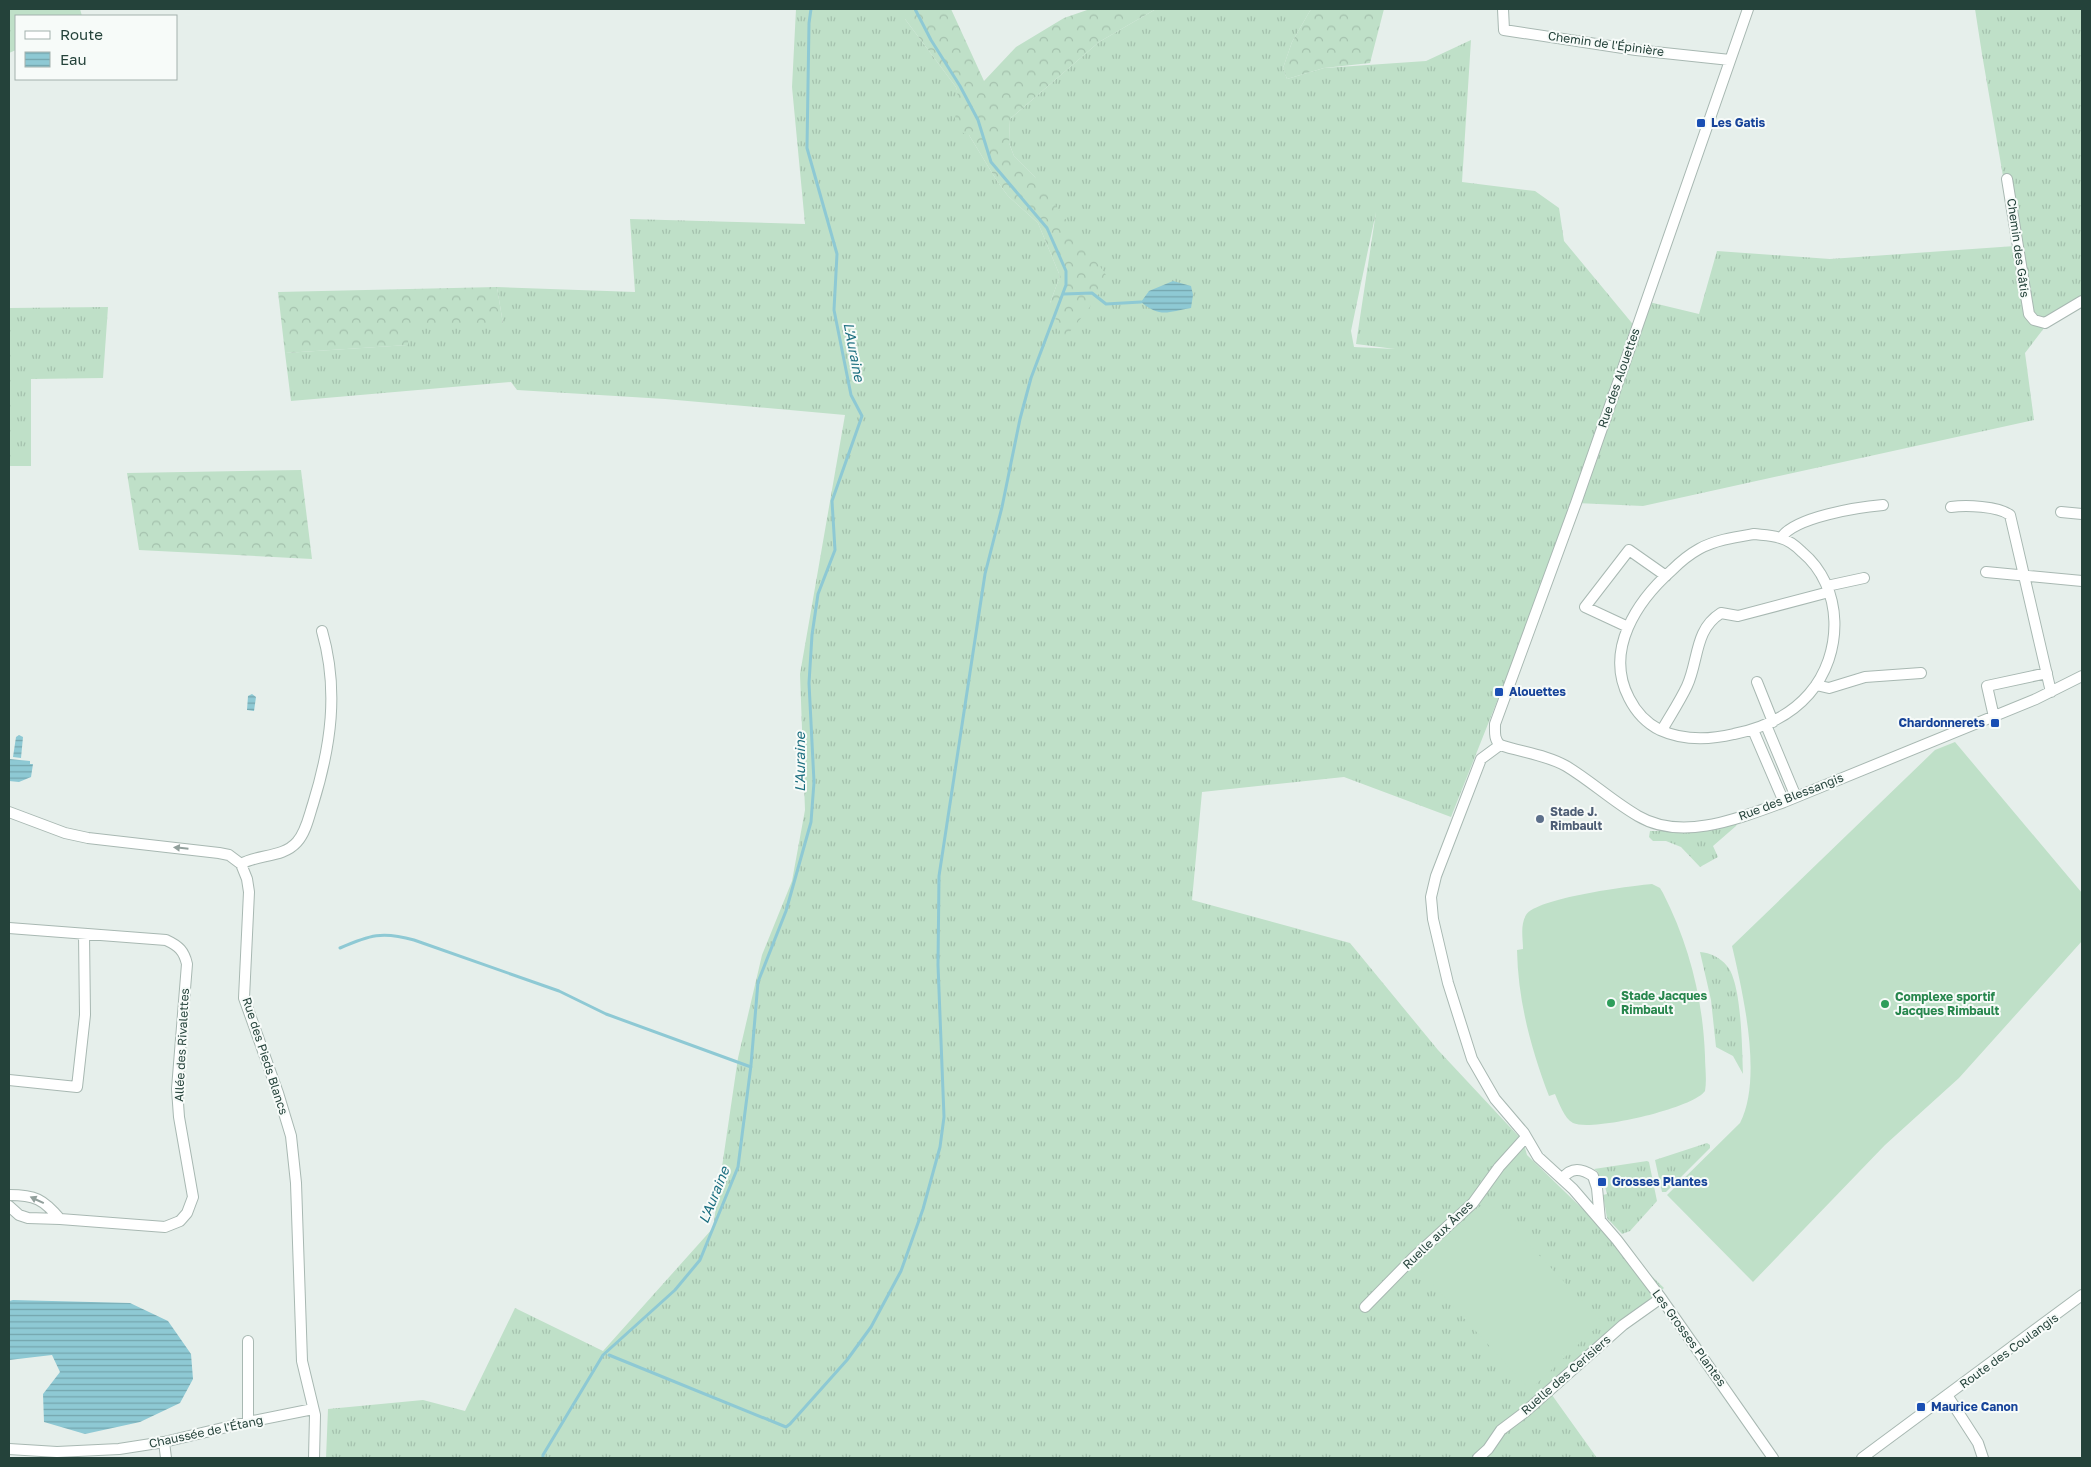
<svg xmlns="http://www.w3.org/2000/svg" width="2091" height="1467" font-family="'Golos Text',sans-serif">
  <style>
    .grass { fill: url(#grass-tufts); fill-rule: evenodd }
    .forest { fill: url(#forest-crowns) }
    .pitch { fill: #bfe0c8 }
    .water { fill: url(#water-rules) }
    .lines { fill: none; stroke-linecap: round; stroke-linejoin: round }
    .stream { stroke: #8ec9d4; stroke-width: 3 }
    .minor-casing { stroke: #a8b8b2; stroke-width: 12 }
    .minor { stroke: #fff; stroke-width: 10 }
    .oneway { fill: #92a09c }
    .transit-dot { fill: #1a4fb4; stroke: #f7fbf9; stroke-width: 2 }
    .service-dot { fill: #5c6f8a; stroke: #f7fbf9; stroke-width: 2 }
    .leisure-dot { fill: #2e9e5b; stroke: #f7fbf9; stroke-width: 2 }
    .labels { text-anchor: middle; stroke-width: 4; stroke-linejoin: round; paint-order: stroke }
    .street-label { font-size: 12px; fill: #24423a; stroke: #f7fbf9 }
    .transit-label { font-size: 12px; font-weight: bold; fill: #164399; stroke: #f7fbf9; text-anchor: start }
    .service-label { font-size: 12px; font-weight: bold; fill: #4e5e75; stroke: #f7fbf9; text-anchor: start }
    .leisure-label { font-size: 12px; font-weight: bold; fill: #27864d; stroke: #f7fbf9; text-anchor: start }
    .water-label { font-size: 14px; font-style: italic; fill: #1c6f80; stroke: #f7fbf9 }
  </style>
  <defs>
    <pattern id="grass-tufts" width="24" height="20" patternUnits="userSpaceOnUse" patternTransform="scale(1.25)"><rect width="24" height="20" fill="#bfe0c8"/><path d="M3 7l-1-3M5 7V3M7 7l1-3M15 17l-1-3M17 17v-4M19 17l1-3" fill="none" stroke="#a4c1ad"/></pattern>
    <pattern id="forest-crowns" width="20" height="18" patternUnits="userSpaceOnUse" patternTransform="scale(1.25)"><rect width="20" height="18" fill="#bfe0c8"/><path d="M2 6a3 3 0 1 1 6 0M12 15a3 3 0 1 1 6 0" fill="none" stroke="#a4c1ad"/></pattern>
    <pattern id="water-rules" width="6" height="5" patternUnits="userSpaceOnUse" patternTransform="scale(1.25)"><rect width="6" height="5" fill="#8ec9d4"/><path d="M0 2.5h6" fill="none" stroke="#74a5ad"/></pattern>
  </defs>
  <rect width="100%" height="100%" fill="#e6efeb"/>
  <path class="grass" d="M 9,9 L 80,9 L 82,16 L 16,16 L 16,50 L 9,53 Z
    M 796,9 L 905,9 L 905,19 L 956,87 L 959,97 L 958,106 L 969,135 L 997,181 L 1008,196 L 1038,223 L 1060,276 L 1050,303 L 1087,311 L 1035,177 L 1014,156 L 1009,143 L 1010,119 L 1099,42 L 1156,9 L 1311,9 L 1292,42 L 1283,68 L 1287,79 L 1324,68 L 1426,61 L 1471,40 L 1462,182 L 1535,191 L 1559,208 L 1564,241 L 1636,328 L 1645,301 L 1699,314 L 1717,251 L 1830,259 L 2015,246 L 1982,54 L 1975,9 L 2082,9 L 2082,304 L 2051,319 L 2025,353 L 2034,420 L 1643,506 L 1576,503 L 1451,817 L 1344,777 L 1202,792 L 1192,900 L 1350,943 L 1438,1050 L 1523,1141 L 1527,1155 L 1664,1288 L 1547,1388 L 1597,1458 L 326,1458 L 328,1409 L 423,1400 L 465,1411 L 515,1308 L 603,1351 L 713,1228 L 738,1058 L 762,955 L 792,881 L 805,810 L 800,674 L 845,415 L 665,399 L 517,390 L 511,382 L 291,401 L 285,353 L 407,345 L 407,324 L 503,324 L 497,287 L 635,292 L 630,219 L 805,224 L 792,87 ZM 1376,212 L 1356,344 L 1395,349 L 1354,347 L 1351,331 Z
    M 108,307 L 103,378 L 31,379 L 31,466 L 9,466 L 9,308 Z
    M 1733,822 L 1737,824 L 1736,826 L 1713,846 L 1718,857 L 1700,867 L 1681,847 L 1666,841 L 1653,841 L 1649,837 L 1650,831 L 1687,831 Z
    M 1700,952 C 1710,953 1720,957 1727,966 C 1742,983 1742,1051 1743,1074 L 1733,1056 L 1716,1047 L 1711,1000 Z
    M 1707,1143 L 1710,1145 L 1710,1148 L 1666,1192 L 1662,1192 L 1655,1160 Z
    M 1647,1161 L 1649,1162 L 1657,1201 L 1630,1231 L 1622,1234 L 1607,1218 L 1603,1195 L 1607,1194 L 1603,1179 L 1599,1179 L 1598,1172 L 1594,1169 Z"/>
  <path class="forest" d="M 905,9 L 951,9 L 984,81 L 1016,47 L 1064,18 L 1090,9 L 1156,9 L 1099,42 L 1010,119 L 1009,143 L 1014,156 L 1035,177 L 1109,279 L 1087,311 L 1063,340 L 1050,303 L 1060,276 L 1038,223 L 1008,196 L 997,181 L 969,135 L 955,130 C 953,115 961,102 956,87 L 905,19 Z
    M 1311,9 L 1384,9 L 1370,63 L 1324,68 L 1287,79 L 1283,68 L 1292,42 Z
    M 497,287 L 503,324 L 408,324 L 408,345 L 285,353 L 278,292 Z
    M 301,470 L 312,559 L 139,550 L 127,473 Z"/>
  <path class="pitch" d="M 1955,742 L 2082,893 L 2082,941 L 1959,1078 L 1885,1145 L 1753,1282 L 1667,1195 L 1740,1123 C 1763,1079 1743,993 1732,946 L 1935,750 Z
    M 1652,884 L 1660,888 L 1663,893 C 1689,944 1703,999 1705,1056 C 1705,1067 1707,1080 1705,1091 C 1694,1108 1592,1132 1573,1123 C 1564,1118 1559,1103 1555,1094 L 1549,1096 C 1531,1049 1518,1001 1517,950 L 1523,949 C 1523,939 1520,925 1526,915 C 1537,898 1629,886 1652,884 Z
    M 1487,1200 L 1602,1322 L 1530,1390 L 1415,1265 Z"/>
  <path class="water" d="M 1173,281 L 1191,286 L 1193,295 L 1191,308 C 1168,312 1160,318 1141,302 L 1149,291 Z
    M 252,694 L 256,697 L 254,711 L 247,710 L 248,696 Z
    M 19,735 L 23,737 L 21,758 L 13,757 L 16,737 Z
    M 9,759 L 30,761 L 30,764 L 33,764 L 31,777 L 19,782 L 9,781 Z
    M 13,1300 L 130,1303 L 168,1321 L 191,1354 L 193,1379 L 180,1403 L 140,1422 L 85,1434 L 44,1422 L 43,1394 L 60,1372 L 52,1355 L 9,1360 L 9,1301 Z"/>
  <g class="lines">
    <path class="stream" d="M 1064,294 L 1092,293 L 1106,304 L 1141,302
      M 340,948 C 370,935 382,931 414,940 L 559,991 L 606,1014 L 751,1067
      M 609,1355 L 786,1427 L 790,1424 L 847,1360 L 871,1327 L 901,1271 L 923,1209 L 940,1147 L 944,1117 L 938,965 L 939,876 L 985,574 L 1002,507 L 1020,419 L 1031,378 L 1066,285 L 1066,271 L 1047,228 L 991,162 L 978,120 L 960,86 L 931,40 L 915,9
      M 543,1458 L 543,1455 L 603,1355 L 675,1290 L 700,1260 L 738,1167 L 751,1065 L 758,982 L 786,911 L 811,822 L 814,782 L 809,683 L 812,635 L 818,594 L 835,550 L 832,501 L 862,416 L 851,395 L 834,310 L 837,254 L 807,148 L 809,23 L 811,9"/>
    <defs>
      <path id="minor" d="M 1503,9 L 1504,30 L 1636,50 L 1730,60
        M 2007,179 L 2029,314 L 2034,320 L 2045,323 L 2082,301
        M 1951,507 C 1966,505 1998,506 2010,515 L 2051,692
        M 2061,512 L 2082,514
        M 1754,534 C 1762,535 1772,535 1780,538 C 1788,540 1796,546 1802,552 C 1844,587 1844,654 1809,694 C 1789,717 1763,728 1734,734 C 1709,740 1684,741 1660,730 C 1646,723 1636,712 1629,698 C 1604,650 1637,601 1672,570 C 1680,562 1690,554 1699,549 C 1715,540 1736,537 1754,534 Z
        M 1781,538 C 1794,517 1859,507 1883,505
        M 1986,572 L 2082,581
        M 1827,586 L 1864,578
        M 1628,627 L 1585,607 L 1629,550 L 1666,576
        M 1757,682 L 1773,722
        M 1816,685 L 1829,688 L 1865,677 L 1921,673
        M 1994,717 L 1987,686 L 2047,673
        M 1766,725 L 1796,797
        M 1662,730 C 1670,716 1680,701 1687,686 C 1699,660 1694,630 1721,613 L 1738,616 L 1829,592
        M 1753,730 L 1784,802
        M 1500,745 L 1481,759 L 1436,876 L 1431,897 L 1433,919 L 1448,983 L 1472,1059 L 1495,1099 L 1524,1133 L 1538,1157 L 1573,1189 L 1617,1240 L 1661,1298 L 1773,1458
        M 1500,745 C 1494,739 1495,733 1495,724 L 1576,503 L 1748,9
        M 1500,745 C 1521,752 1547,755 1566,766 C 1591,781 1612,801 1638,816 C 1682,842 1740,818 1784,802 L 2036,699 L 2082,676
        M 9,812 L 65,833 L 88,838 L 219,853 L 229,855 L 241,864 L 247,879 L 249,892 L 244,998 L 278,1093 L 291,1136 L 296,1183 L 302,1361 L 315,1415 L 314,1458
        M 241,864 C 258,854 283,858 297,842 C 306,832 309,816 313,804 C 331,746 339,690 322,631
        M 9,928 L 166,940 C 179,946 184,951 187,964 L 177,1089 L 179,1117 L 193,1197 L 187,1213 L 180,1221 L 165,1227 L 60,1219 L 28,1218 L 19,1215 L 9,1206
        M 9,1080 L 77,1087 L 85,1015 L 84,934
        M 1562,1179 C 1571,1167 1581,1168 1593,1176 L 1597,1188 L 1600,1220
        M 9,1195 C 35,1195 43,1199 60,1219
        M 1365,1307 L 1413,1258 L 1473,1203 L 1499,1167 L 1526,1137
        M 248,1341 L 248,1422
        M 1947,1395 L 1978,1443 L 1983,1458
        M 164,1442 L 166,1458
        M 9,1449 L 57,1452 L 119,1449 L 164,1442 L 248,1422 L 313,1409
        M 1478,1458 L 1488,1449 L 1501,1430 L 1525,1412 L 1623,1325 L 1661,1298
        M 1862,1458 L 2082,1295"/>
    </defs>
    <use href="#minor" class="minor-casing"/>
    <use href="#minor" class="minor"/>
  </g>
  <defs><path id="oneway-solid" d="M-6-.8H1V-3.2L6.5 0L1 3.2V.8H-6Z" transform="scale(1.25)"/></defs>
  <g class="oneway">
    <use href="#oneway-solid" transform="translate(181 848) rotate(-174)"/>
    <use href="#oneway-solid" transform="translate(37 1200) rotate(-155)"/>
  </g>
  <g class="transit-dot">
    <rect x="1696" y="118" width="10" height="10" rx="2.5"/>
    <rect x="1494" y="687" width="10" height="10" rx="2.5"/>
    <rect x="1990" y="718" width="10" height="10" rx="2.5"/>
    <rect x="1597" y="1177" width="10" height="10" rx="2.5"/>
    <rect x="1916" y="1402" width="10" height="10" rx="2.5"/>
  </g>
  <circle class="service-dot" cx="1540" cy="819" r="5"/>
  <g class="leisure-dot">
    <circle cx="1611" cy="1003" r="5"/>
    <circle cx="1885" cy="1004" r="5"/>
  </g>
  <g class="labels">
    <g class="street-label">
      <text transform="translate(1606 44) rotate(8)" y="4">Chemin de l'Épinière</text>
      <text transform="translate(2018 248) rotate(82)" y="4">Chemin des Gâtis</text>
      <text transform="translate(1619 378) rotate(-71)" y="4">Rue des Alouettes</text>
      <text transform="translate(1791 797) rotate(-21)" y="4">Rue des Blessangis</text>
      <text transform="translate(182 1045) rotate(-87)" y="4">Allée des Rivalettes</text>
      <text transform="translate(265 1056) rotate(72)" y="4">Rue des Pieds Blancs</text>
      <text transform="translate(1438 1235) rotate(-44)" y="4">Ruelle aux Ânes</text>
      <text transform="translate(1689 1338) rotate(54)" y="4">Les Grosses Plantes</text>
      <text transform="translate(2009 1351) rotate(-36)" y="4">Route des Coulangis</text>
      <text transform="translate(1566 1375) rotate(-41)" y="4">Ruelle des Cerisiers</text>
      <text transform="translate(206 1432) rotate(-12)" y="4">Chaussée de l'Étang</text>
    </g>
    <g class="transit-label">
      <text x="1711" y="127">Les Gatis</text>
      <text x="1509" y="696">Alouettes</text>
      <text x="1985" y="727" text-anchor="end">Chardonnerets</text>
      <text x="1612" y="1186">Grosses Plantes</text>
      <text x="1931" y="1411">Maurice Canon</text>
    </g>
    <g class="service-label">
      <text x="1550" y="816">Stade J.<tspan x="1550" dy="14">Rimbault</tspan></text>
    </g>
    <g class="leisure-label">
      <text x="1621" y="1000">Stade Jacques<tspan x="1621" dy="14">Rimbault</tspan></text>
      <text x="1895" y="1001">Complexe sportif<tspan x="1895" dy="14">Jacques Rimbault</tspan></text>
    </g>
    <g class="water-label">
      <text transform="translate(854 352) rotate(79)" y="5">L'Auraine</text>
      <text transform="translate(800 762) rotate(-90)" y="5">L'Auraine</text>
      <text transform="translate(714 1195) rotate(-68)" y="5">L'Auraine</text>
    </g>
  </g>
  <rect width="2091" height="1467" fill="none" stroke="#24423a" stroke-width="20"/>
  <rect x="15" y="15" width="162" height="65" fill="#f7fbf9" stroke="#a3b1ad"/>
  <rect x="25" y="31" width="25" height="8" fill="#ffffff" stroke="#a3b1ad"/>
  <text x="60" y="40" font-size="15" fill="#24423a">Route</text>
  <rect x="25" y="52" width="25" height="15" fill="url(#water-rules)" stroke="#a3b1ad"/>
  <text x="60" y="65" font-size="15" fill="#24423a">Eau</text>
</svg>
